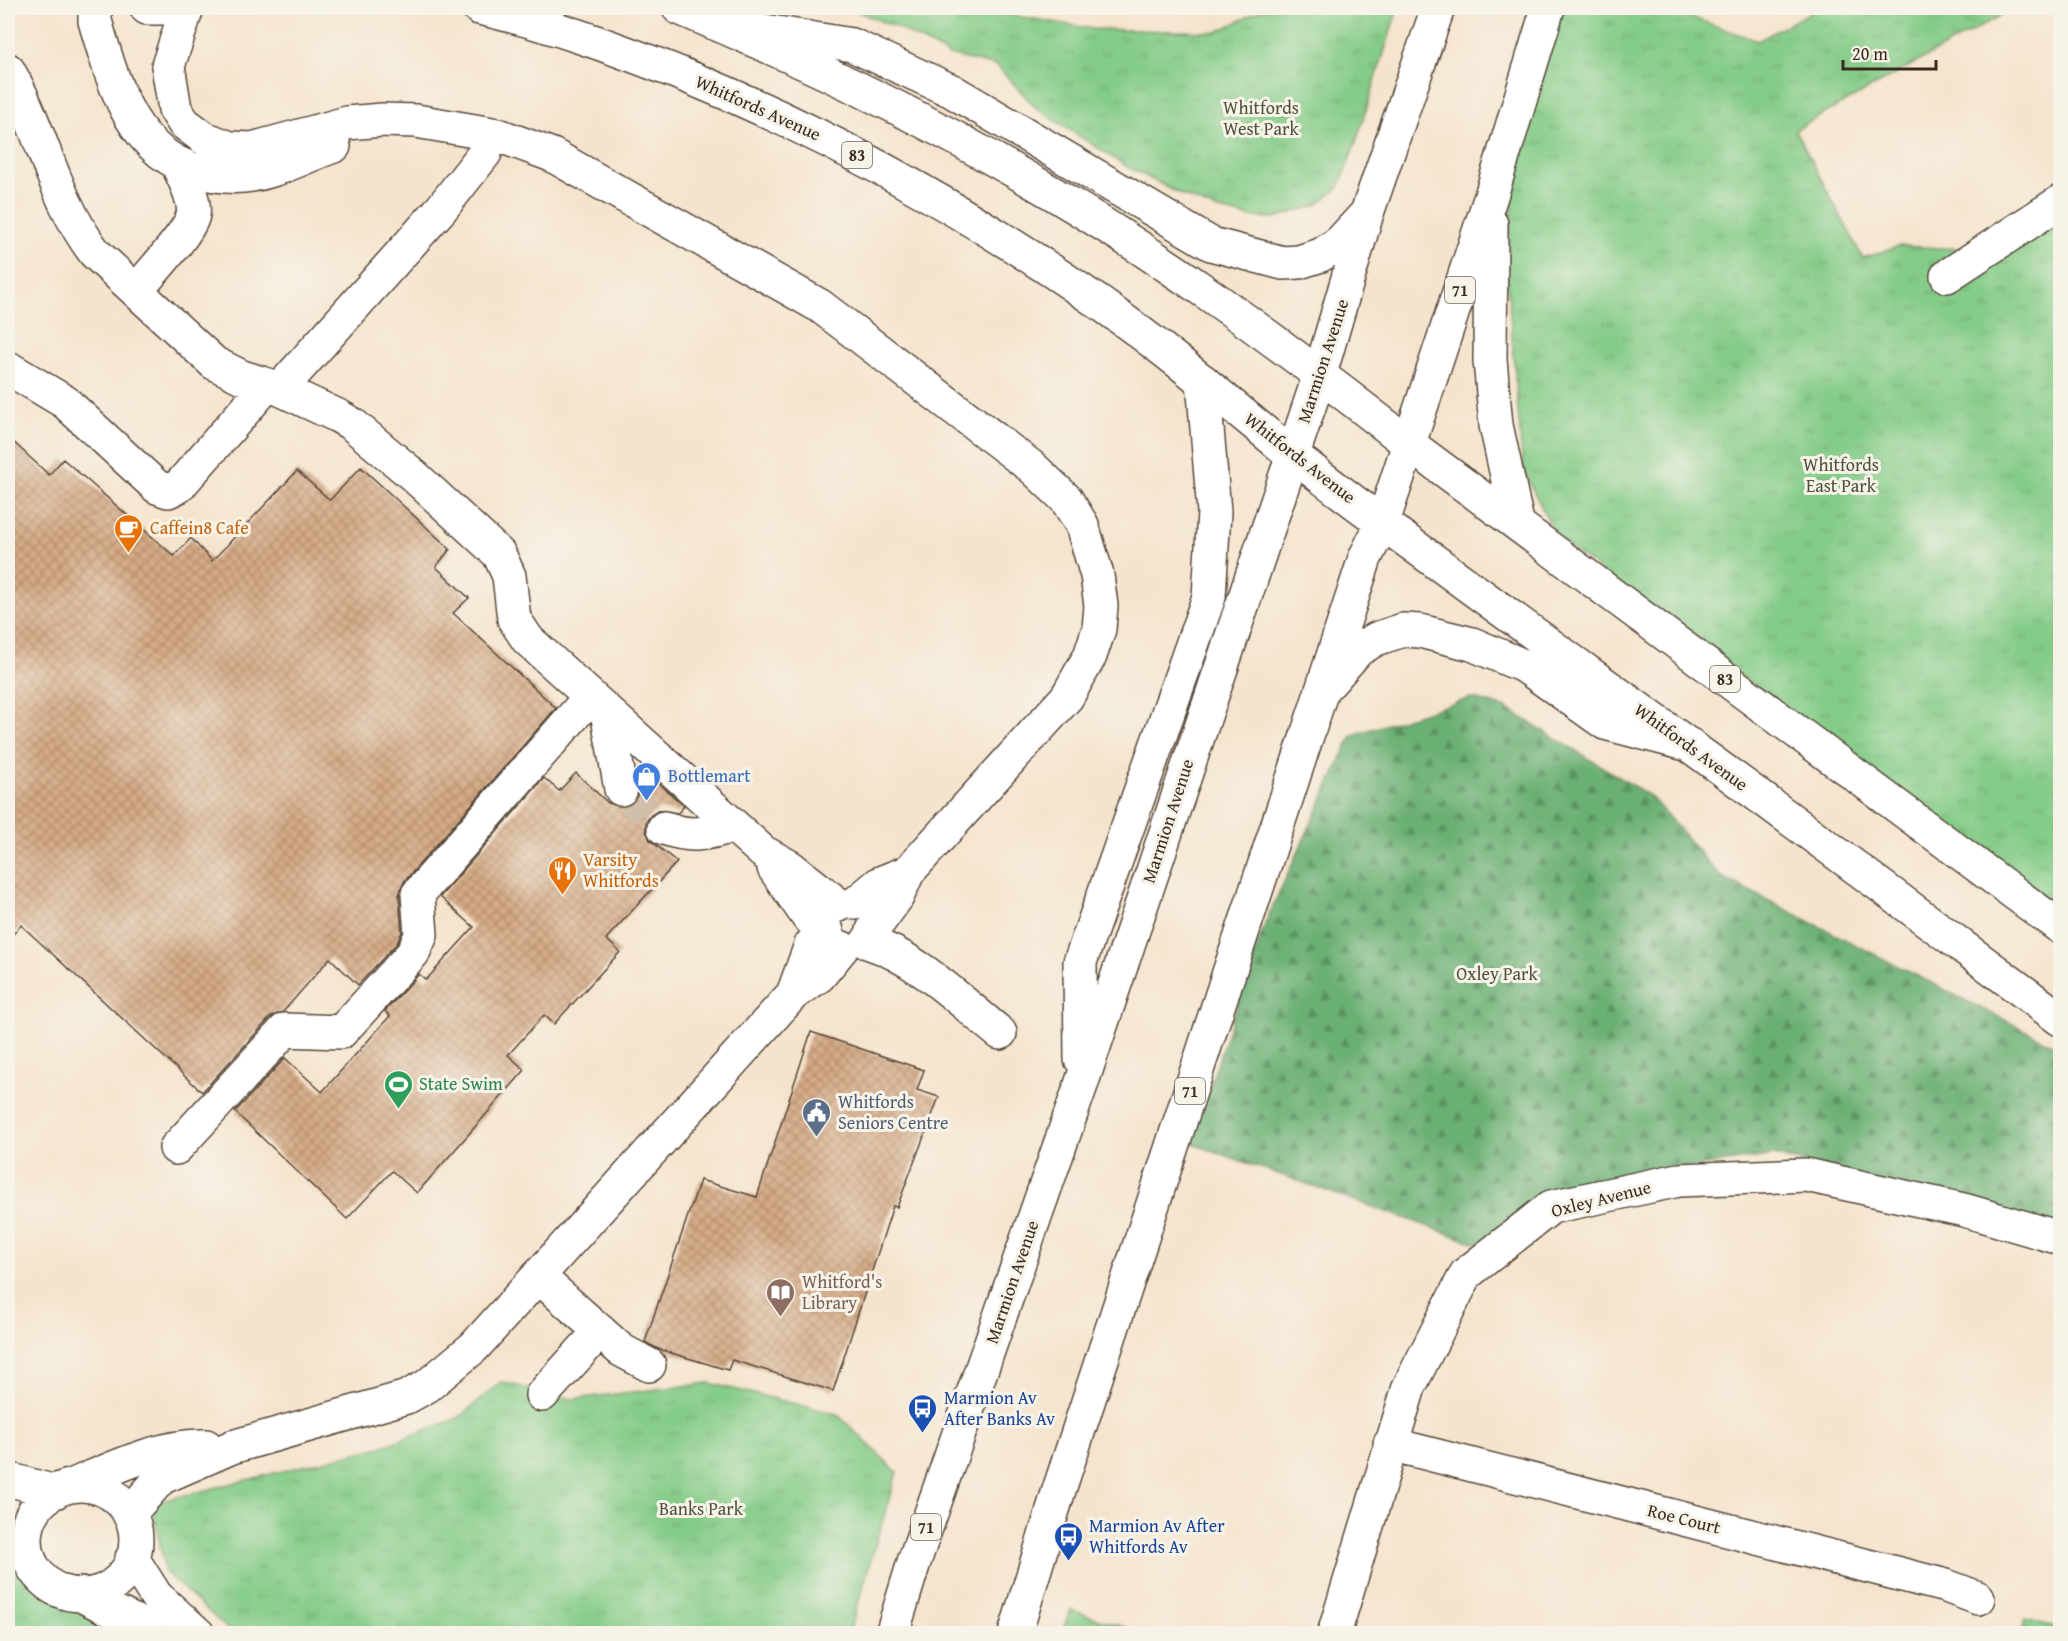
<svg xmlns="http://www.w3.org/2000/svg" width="2068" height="1641" font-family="'Gentium Book Plus',serif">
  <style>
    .forest { fill: url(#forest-firs); stroke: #536d49; stroke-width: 1.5 }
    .park { fill: url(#park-tufts); stroke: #607b53; stroke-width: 1.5 }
    .building { fill: url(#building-cross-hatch) }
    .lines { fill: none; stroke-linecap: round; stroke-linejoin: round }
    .minor-tunnel { stroke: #d0bfaa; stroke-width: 33; stroke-dasharray: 33 16; stroke-linecap: butt }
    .minor-casing { stroke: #574638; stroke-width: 36 }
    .major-casing { stroke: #574638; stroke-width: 36 }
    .highway-casing { stroke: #574638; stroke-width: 36 }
    .minor { stroke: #fff; stroke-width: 33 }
    .major { stroke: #fff; stroke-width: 33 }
    .highway { stroke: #fff; stroke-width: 33 }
    .labels { text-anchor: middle; stroke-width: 6; stroke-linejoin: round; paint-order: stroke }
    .shield { fill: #f7f3e8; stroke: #73665b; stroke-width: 1.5 }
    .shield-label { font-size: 16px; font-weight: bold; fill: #3b2a1e }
    .street-label { font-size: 18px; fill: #3b2a1e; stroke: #f7f3e8 }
    .park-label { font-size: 18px; fill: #4d5238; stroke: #f7f3e8 }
    .food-label { font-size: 18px; fill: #c56008; stroke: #f7f3e8; text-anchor: start }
    .shop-label { font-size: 18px; fill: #366cbe; stroke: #f7f3e8; text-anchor: start }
    .leisure-label { font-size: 18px; fill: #27864d; stroke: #f7f3e8; text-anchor: start }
    .service-label { font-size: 18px; fill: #4e5e75; stroke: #f7f3e8; text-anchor: start }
    .education-label { font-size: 18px; fill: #785e54; stroke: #f7f3e8; text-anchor: start }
    .transit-label { font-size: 18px; fill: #164399; stroke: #f7f3e8; text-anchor: start }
  </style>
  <defs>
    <pattern id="forest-firs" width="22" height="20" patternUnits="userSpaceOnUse" patternTransform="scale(1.5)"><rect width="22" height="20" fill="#6bb074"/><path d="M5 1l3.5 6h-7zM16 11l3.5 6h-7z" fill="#598f5f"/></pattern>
    <pattern id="park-tufts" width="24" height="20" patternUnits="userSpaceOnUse" patternTransform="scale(1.5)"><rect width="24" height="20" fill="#84cc88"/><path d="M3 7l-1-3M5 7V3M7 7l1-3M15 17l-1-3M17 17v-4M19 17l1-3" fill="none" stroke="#73af75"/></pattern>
    <pattern id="building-cross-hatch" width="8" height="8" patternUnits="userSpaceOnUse" patternTransform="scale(1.5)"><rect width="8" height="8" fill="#d6ab86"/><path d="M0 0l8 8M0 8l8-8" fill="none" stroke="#af8b6d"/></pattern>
  </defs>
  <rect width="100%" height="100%" fill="#f7f3e8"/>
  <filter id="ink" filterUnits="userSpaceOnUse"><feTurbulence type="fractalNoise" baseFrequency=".0167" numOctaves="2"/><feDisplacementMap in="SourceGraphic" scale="12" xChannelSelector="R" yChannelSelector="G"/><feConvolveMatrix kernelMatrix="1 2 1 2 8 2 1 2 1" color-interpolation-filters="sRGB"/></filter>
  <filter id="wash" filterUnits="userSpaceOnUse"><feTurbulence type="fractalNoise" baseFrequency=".008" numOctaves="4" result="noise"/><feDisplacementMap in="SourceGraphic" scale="24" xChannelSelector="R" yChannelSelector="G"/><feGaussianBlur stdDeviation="1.35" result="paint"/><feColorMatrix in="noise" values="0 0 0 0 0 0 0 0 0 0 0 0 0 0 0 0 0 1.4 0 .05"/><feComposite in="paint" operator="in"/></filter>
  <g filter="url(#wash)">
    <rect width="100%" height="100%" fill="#f5e4cd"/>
    <path class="forest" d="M 1471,698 L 1506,708 L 1650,796 L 1720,876 L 2060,1048 L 2060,1231 L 1774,1155 L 1606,1180 L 1478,1244 L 1190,1143 L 1266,921 L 1352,735 Z"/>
    <path class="park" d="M 849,8 L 970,8 L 1093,29 L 1217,32 L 1265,8 L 1398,8 L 1356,142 L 1339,187 L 1317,205 L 1275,218 L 1249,217 L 1215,209 L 1182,195 L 1126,166 L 1037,109 L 997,66 L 949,55 L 898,28 Z
      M 1563,8 L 1665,8 L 1758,41 L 1818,8 L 2014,8 L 1795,130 L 1863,258 L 1900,246 L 1964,249 L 2060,227 L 2060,914 L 1557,538 L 1523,470 L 1506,267 L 1517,162 Z
      M 501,1382 L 573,1399 L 709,1383 L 837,1414 L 897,1472 L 849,1634 L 232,1633 L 165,1572 L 152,1503 L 381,1447 L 458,1418 Z
      M 8,1553 L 42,1588 L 111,1633 L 8,1633 Z
      M 1071,1610 L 1143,1633 L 1061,1633 Z
      M 2024,1619 L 2060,1628 L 2060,1633 L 2021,1633 Z"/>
    <g id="blocks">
      <path class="building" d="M 8,437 L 49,475 L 63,459 L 174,556 L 191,538 L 212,561 L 297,471 L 330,500 L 361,467 L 450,549 L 436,567 L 469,598 L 453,613 L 556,708 L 404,882 L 399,895 L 402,932 L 397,943 L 358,985 L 330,958 L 283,1012 L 271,1017 L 202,1092 L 21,925 L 8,940 Z
        M 641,767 L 684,806 L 678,813 L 659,810 L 651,815 L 646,822 L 646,831 L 650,840 L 677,862 L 606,939 L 620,952 L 554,1024 L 544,1015 L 508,1055 L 525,1070 L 417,1193 L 392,1171 L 347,1219 L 235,1112 L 285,1058 L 322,1092 L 390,1016 L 385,1011 L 419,974 L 426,980 L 474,927 L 440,897 L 544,778 L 559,791 L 576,773 L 608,803 L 624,807 L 633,804 L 638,796 L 637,771 Z
        M 811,1032 L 924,1070 L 917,1090 L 939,1097 L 897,1207 L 893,1206 L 833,1391 L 732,1360 L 728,1370 L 658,1349 L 645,1342 L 700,1180 L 757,1197 Z"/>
    </g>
  </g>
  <g filter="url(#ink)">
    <use href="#blocks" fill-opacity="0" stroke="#574638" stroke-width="1.5"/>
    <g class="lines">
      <path class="minor-tunnel" d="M 621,789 L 664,828"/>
      <defs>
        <path id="minor" d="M 95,8 L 95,21 C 113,81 130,152 198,171 C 214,176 235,178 252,175 C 281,170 307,155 334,146
          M 187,8 L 168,66 L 175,109 L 184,123 L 204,138 L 230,148 L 252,149 L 347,123 L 382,120 L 416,121 L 498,135 L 552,155 L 820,306 L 1033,468 L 1066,499 L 1082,525 L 1097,575 L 1101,606 L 1099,629 L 1090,656 L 1067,697 L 908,872 L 897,897 L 873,930
          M 8,70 C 42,129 53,198 95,253 L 214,363 L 242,377 L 280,389 L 338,416 L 352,424 L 413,475 L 499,554 L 509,576 L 514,619 L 528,640 L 763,852 L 790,867 L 839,905
          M 1947,276 L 2060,202
          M 136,291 C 149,275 189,233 193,215 C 196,199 184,180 178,165
          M 8,368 L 65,402 L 157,487 L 168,491 L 179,486 L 267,385
          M 280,389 L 441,209 L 485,153
          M 607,712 L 621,789
          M 664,828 C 692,838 706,834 733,826
          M 774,868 L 808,917 L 827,931 L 811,945 L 793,994
          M 856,903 L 880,883 L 908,872
          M 867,942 C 917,957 960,1001 1000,1033
          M 176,1148 L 285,1030 L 341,1032 L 413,953 L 421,935 L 418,894 L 590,697
          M 538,1276 L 621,1350 L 649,1365
          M 542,1395 L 600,1331
          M 1390,1444 L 1946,1586 L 1978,1598
          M 8,1479 L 55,1492
          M26 1540a55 55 0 1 1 110 0a55 55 0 1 1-110 0Z
          M 71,1486 C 111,1469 162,1444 206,1446
          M 129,1514 L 161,1478 L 232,1447 L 407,1397 L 427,1386 L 474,1347 L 793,994 L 819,976 L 842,948
          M 132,1558 L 156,1596 L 198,1634
          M 79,1594 L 136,1622 L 150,1634
          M 1334,1634 L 1409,1387 L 1466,1274 L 1551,1207 L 1679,1180 L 1806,1175 L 1964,1210 L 2060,1238"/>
        <path id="major" d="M 147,8 L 173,8
          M 479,8 C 550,24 618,49 686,76 C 833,136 970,213 1101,304 C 1161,346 1217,393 1273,439 C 1331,487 1394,531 1455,576 C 1531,632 1609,687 1686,743 C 1812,834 1936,927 2060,1019
          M 679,8 C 792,55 903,107 1009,168 C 1150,247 1282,344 1409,444 L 2060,927"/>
        <path id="highway" d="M 714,23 L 852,45 L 952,91 L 1211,244 L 1283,263 L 1299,262 L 1321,255 L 1340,242 L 1366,214
          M 1491,224 L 1490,360 L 1496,425 L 1517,522
          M 1330,682 L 1358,650 L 1376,639 L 1403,630 L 1420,631 L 1472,644 L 1526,667 L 1605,723 L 1690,745
          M 1081,1059 L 1080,962 L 1209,597 L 1214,512 L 1203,381
          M 892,1634 L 914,1562 L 1081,1085 L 1320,374 L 1367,213 L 1438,8
          M 1015,1634 L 1059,1490 L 1321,693 L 1365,558 L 1383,522 L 1491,196 L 1548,8"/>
      </defs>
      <use href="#minor" class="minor-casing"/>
      <use href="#major" class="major-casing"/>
      <use href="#highway" class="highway-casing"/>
      <use href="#minor" class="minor"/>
      <use href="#major" class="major"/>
      <use href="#highway" class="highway"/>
    </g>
  </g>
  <defs>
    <symbol id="cafe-pin" viewBox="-11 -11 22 30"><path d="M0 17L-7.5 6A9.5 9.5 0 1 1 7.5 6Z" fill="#e8710a" stroke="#f7f3e8"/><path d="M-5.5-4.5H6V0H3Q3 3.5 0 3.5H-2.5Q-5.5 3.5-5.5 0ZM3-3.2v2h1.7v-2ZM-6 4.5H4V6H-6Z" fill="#fff"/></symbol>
    <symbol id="shop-pin" viewBox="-11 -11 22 30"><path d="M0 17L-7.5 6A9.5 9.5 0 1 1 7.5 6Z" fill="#3f7fe0" stroke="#f7f3e8"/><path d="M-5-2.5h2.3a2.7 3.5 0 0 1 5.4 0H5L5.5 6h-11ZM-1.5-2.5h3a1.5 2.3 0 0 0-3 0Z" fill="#fff"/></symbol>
    <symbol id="restaurant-pin" viewBox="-11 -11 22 30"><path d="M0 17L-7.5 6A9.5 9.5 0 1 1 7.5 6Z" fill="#e8710a" stroke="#f7f3e8"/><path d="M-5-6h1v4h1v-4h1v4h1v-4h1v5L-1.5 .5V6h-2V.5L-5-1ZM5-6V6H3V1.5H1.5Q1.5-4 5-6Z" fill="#fff"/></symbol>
    <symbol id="stadium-pin" viewBox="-11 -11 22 30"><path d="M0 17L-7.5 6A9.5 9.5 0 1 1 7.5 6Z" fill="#2e9e5b" stroke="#f7f3e8"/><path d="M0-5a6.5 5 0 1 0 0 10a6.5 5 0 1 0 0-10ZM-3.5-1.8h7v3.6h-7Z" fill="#fff"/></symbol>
    <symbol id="civic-pin" viewBox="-11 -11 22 30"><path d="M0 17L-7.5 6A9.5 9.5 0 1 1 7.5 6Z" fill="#5c6f8a" stroke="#f7f3e8"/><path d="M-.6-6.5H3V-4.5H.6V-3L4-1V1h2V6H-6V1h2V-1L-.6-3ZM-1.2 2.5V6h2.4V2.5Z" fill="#fff"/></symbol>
    <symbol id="library-pin" viewBox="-11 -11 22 30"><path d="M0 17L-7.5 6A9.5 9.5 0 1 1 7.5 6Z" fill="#8d6e63" stroke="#f7f3e8"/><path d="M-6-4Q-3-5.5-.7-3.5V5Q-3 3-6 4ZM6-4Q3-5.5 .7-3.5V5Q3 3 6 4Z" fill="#fff"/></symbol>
    <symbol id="bus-pin" viewBox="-11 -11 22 30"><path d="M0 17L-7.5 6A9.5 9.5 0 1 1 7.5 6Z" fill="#1a4fb4" stroke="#f7f3e8"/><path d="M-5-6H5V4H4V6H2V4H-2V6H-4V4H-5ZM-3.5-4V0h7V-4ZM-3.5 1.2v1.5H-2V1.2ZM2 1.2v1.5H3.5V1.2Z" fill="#fff"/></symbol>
  </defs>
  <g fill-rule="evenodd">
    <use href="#cafe-pin" x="112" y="512" width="33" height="45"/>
    <use href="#shop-pin" x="630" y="760" width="33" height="45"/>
    <use href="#restaurant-pin" x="546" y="854" width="33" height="45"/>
    <use href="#stadium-pin" x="382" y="1068" width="33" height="45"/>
    <use href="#civic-pin" x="800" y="1096" width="33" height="45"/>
    <use href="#library-pin" x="764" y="1276" width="33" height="45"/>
    <use href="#bus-pin" x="906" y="1392" width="33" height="45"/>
    <use href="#bus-pin" x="1052" y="1520" width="33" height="45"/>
  </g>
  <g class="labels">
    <g class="shield">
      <rect x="842" y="142" width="30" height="26" rx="4.5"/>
      <rect x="1445" y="277" width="30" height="26" rx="4.5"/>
      <rect x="1710" y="666" width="30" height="26" rx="4.5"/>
      <rect x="1175" y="1078" width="30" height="26" rx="4.5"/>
      <rect x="911" y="1514" width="30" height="26" rx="4.5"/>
    </g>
    <g class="shield-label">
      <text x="857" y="161">83</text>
      <text x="1460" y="296">71</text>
      <text x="1725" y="685">83</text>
      <text x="1190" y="1097">71</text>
      <text x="926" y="1533">71</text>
    </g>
    <g class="street-label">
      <text transform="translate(758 108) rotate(24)" y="6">Whitfords Avenue</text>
      <text transform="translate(1323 361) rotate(-72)" y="6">Marmion Avenue</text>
      <text transform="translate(1300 458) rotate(38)" y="6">Whitfords Avenue</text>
      <text transform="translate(1691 747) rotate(36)" y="6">Whitfords Avenue</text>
      <text transform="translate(1168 821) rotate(-72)" y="6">Marmion Avenue</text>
      <text transform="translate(1601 1199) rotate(-14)" y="6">Oxley Avenue</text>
      <text transform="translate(1012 1282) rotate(-71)" y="6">Marmion Avenue</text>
      <text transform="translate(1684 1519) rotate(14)" y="6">Roe Court</text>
    </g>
    <g class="park-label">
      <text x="1261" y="114">Whitfords<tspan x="1261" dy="21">West Park</tspan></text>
      <text x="1841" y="471">Whitfords<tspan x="1841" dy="21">East Park</tspan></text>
      <text x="1497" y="980">Oxley Park</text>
      <text x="701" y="1515">Banks Park</text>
    </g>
    <g class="food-label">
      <text x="150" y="534">Caffein8 Cafe</text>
      <text x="583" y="866">Varsity<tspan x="583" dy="21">Whitfords</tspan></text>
    </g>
    <g class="shop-label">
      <text x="668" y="782">Bottlemart</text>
    </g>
    <g class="leisure-label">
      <text x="419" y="1090">State Swim</text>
    </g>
    <g class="service-label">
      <text x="838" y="1108">Whitfords<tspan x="838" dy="21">Seniors Centre</tspan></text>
    </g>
    <g class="education-label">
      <text x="802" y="1288">Whitford's<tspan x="802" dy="21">Library</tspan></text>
    </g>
    <g class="transit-label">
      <text x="944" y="1404">Marmion Av<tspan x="944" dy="21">After Banks Av</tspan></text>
      <text x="1089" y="1532">Marmion Av After<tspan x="1089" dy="21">Whitfords Av</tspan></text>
    </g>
  </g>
  <rect width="2068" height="1641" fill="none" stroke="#f7f3e8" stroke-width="30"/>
  <path d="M1843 60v9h93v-9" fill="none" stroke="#3b2a1e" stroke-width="3"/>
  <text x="1852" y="60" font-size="18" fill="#3b2a1e" stroke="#f7f3e8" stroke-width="4.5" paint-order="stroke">20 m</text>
</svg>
